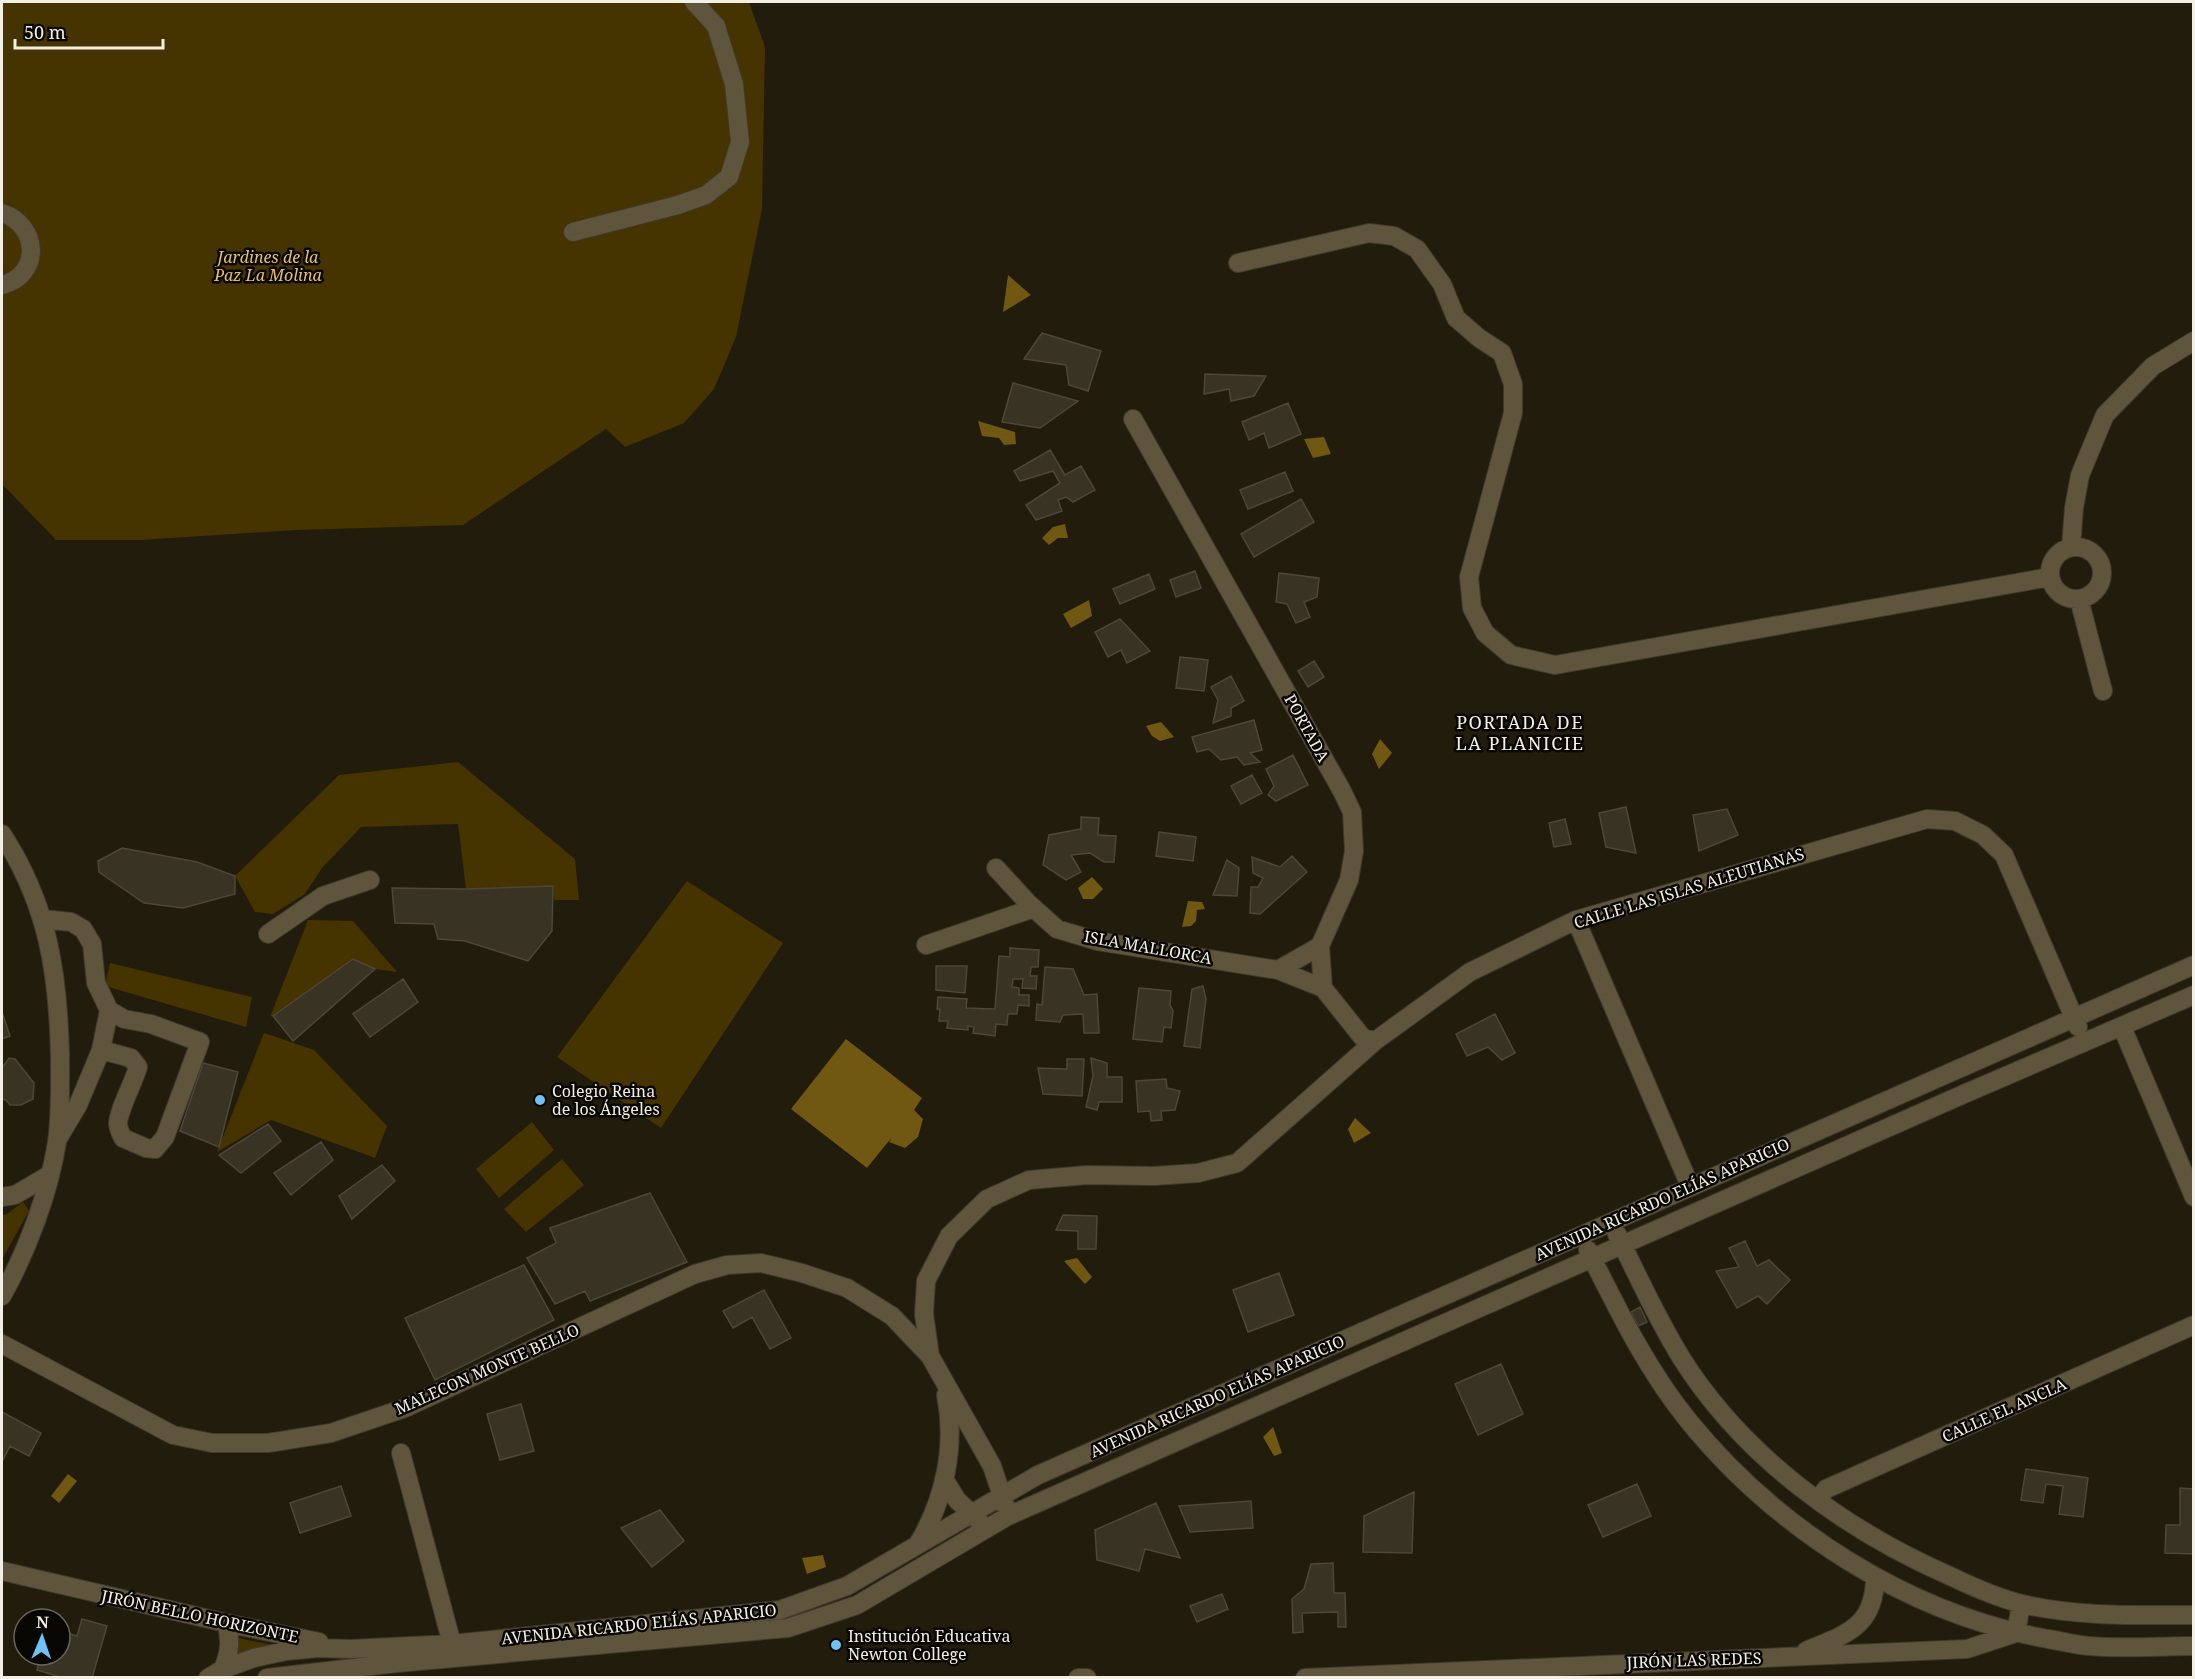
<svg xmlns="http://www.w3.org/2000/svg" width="2195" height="1679" font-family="'Noto Serif',serif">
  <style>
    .green { fill: #453300 }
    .water { fill: #705712 }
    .building { fill: #393323; stroke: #4e4737; stroke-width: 1.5 }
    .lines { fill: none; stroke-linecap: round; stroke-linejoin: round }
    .minor-casing { stroke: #3f3a2b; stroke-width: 20 }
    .minor { stroke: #5f553c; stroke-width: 18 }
    .poi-dot { fill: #70c2f4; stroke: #090703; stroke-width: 2 }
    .labels { text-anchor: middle; stroke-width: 5; stroke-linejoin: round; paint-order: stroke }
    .park-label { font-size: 16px; font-style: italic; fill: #e7c166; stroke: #090703 }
    .street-label { font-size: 16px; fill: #f3efe5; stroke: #090703 }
    .poi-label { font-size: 16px; fill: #f3efe5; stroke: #090703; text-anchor: start }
    .neighbourhood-label { font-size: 18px; letter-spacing: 1.5px; fill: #f3efe5; stroke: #090703 }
  </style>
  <rect width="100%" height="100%" fill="#221c0d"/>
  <path class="green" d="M 2,2 L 749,2 L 765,47 L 762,209 L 736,337 L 714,389 L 684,423 L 625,447 L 606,429 L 463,525 L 297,530 L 140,540 L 56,540 L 2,484 Z
    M 458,762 L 575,859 L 579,900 L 554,900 L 553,886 L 466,889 L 458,824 L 361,827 L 322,868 L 305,894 L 273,914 L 255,912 L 235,876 L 339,775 Z
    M 687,881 L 783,943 L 661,1128 L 557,1057 Z
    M 308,920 L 353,921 L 397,972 L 375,969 L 353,960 L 270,1017 Z
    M 110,963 L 252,997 L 246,1027 L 105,986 Z
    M 264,1033 L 314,1050 L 387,1126 L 375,1158 L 271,1120 L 217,1152 Z
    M 532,1122 L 554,1150 L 499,1198 L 476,1169 Z
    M 562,1159 L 584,1185 L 526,1232 L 504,1209 Z
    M 23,1202 L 29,1211 L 2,1259 L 2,1215 L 7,1214 Z
    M 238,1638 L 277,1646 L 234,1658 Z"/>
  <path class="water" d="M 1008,275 L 1031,295 L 1003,312 Z
    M 978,421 L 1015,432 L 1016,444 L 1004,445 L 999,438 L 982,436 Z
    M 1324,437 L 1331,454 L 1313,458 L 1304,439 Z
    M 1065,524 L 1068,538 L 1058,538 L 1049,545 L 1042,538 L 1053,527 Z
    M 1089,600 L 1092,616 L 1071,628 L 1063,614 Z
    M 1161,722 L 1174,737 L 1160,741 L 1152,736 L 1146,726 Z
    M 1380,739 L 1392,753 L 1379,769 L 1372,754 Z
    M 1092,877 L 1103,889 L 1093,899 L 1083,899 L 1078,888 Z
    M 1188,901 L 1202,902 L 1205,909 L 1197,910 L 1196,921 L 1191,926 L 1182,927 Z
    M 846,1039 L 922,1098 L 914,1110 L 923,1119 L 918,1137 L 905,1148 L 889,1142 L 892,1137 L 867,1168 L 791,1109 Z
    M 1355,1118 L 1371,1133 L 1354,1143 L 1348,1129 Z
    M 1077,1258 L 1092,1277 L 1085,1284 L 1064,1261 Z
    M 1273,1427 L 1282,1453 L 1274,1456 L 1263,1437 Z
    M 68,1474 L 77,1481 L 59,1503 L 51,1496 Z
    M 823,1555 L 826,1567 L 807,1574 L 802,1558 Z"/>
  <path class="building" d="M 1042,333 L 1101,351 L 1088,391 L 1069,385 L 1066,365 L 1024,359 Z
    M 1205,374 L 1266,376 L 1254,396 L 1231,401 L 1229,389 L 1204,394 Z
    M 1013,383 L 1078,401 L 1040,428 L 1002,422 Z
    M 1288,403 L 1301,434 L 1269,448 L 1264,433 L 1249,440 L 1242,422 Z
    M 1050,450 L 1065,475 L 1081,466 L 1095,490 L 1073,502 L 1066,497 L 1058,500 L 1062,511 L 1036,520 L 1026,505 L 1060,483 L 1053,471 L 1020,481 L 1014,471 Z
    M 1285,472 L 1293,491 L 1248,509 L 1240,490 Z
    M 1301,499 L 1314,522 L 1254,557 L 1241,534 Z
    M 1195,571 L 1201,588 L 1176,597 L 1170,580 Z
    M 1279,573 L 1319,578 L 1317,597 L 1304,602 L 1310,617 L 1296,623 L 1287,604 L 1276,602 Z
    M 1149,574 L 1155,589 L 1120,604 L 1113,589 Z
    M 1120,619 L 1150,651 L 1127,663 L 1121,650 L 1108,657 L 1095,632 Z
    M 1180,657 L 1208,660 L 1204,691 L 1176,688 Z
    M 1314,661 L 1324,677 L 1308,687 L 1298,671 Z
    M 1231,676 L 1244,701 L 1231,708 L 1231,716 L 1213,723 L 1218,700 L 1211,687 Z
    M 1254,720 L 1262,750 L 1250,753 L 1260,762 L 1244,765 L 1237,757 L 1221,760 L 1209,749 L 1197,752 L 1192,737 Z
    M 1293,755 L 1308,785 L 1276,801 L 1268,795 L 1274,786 L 1266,769 Z
    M 1252,775 L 1262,793 L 1241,804 L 1231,786 Z
    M 1626,807 L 1636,853 L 1606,847 L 1599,813 Z
    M 1727,809 L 1738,835 L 1699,851 L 1693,815 Z
    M 1081,817 L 1099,818 L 1098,835 L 1116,836 L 1114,862 L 1104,862 L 1090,853 L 1071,855 L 1081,872 L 1066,880 L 1043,865 L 1049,835 L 1081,829 Z
    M 1565,819 L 1571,844 L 1554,847 L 1549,823 Z
    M 1159,832 L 1196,837 L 1193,861 L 1156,856 Z
    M 122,848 L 197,862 L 235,876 L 235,894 L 183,908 L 144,903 L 99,872 L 98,861 Z
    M 1292,856 L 1307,872 L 1260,914 L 1250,913 L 1251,887 L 1258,887 L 1263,878 L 1253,873 L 1252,857 L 1280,867 Z
    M 1227,860 L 1239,868 L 1237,896 L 1213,895 Z
    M 553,886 L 552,931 L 528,961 L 465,941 L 438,939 L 434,924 L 395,923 L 392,888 L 466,889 Z
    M 1010,948 L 1039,950 L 1038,967 L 1031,967 L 1030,976 L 1037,976 L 1036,989 L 1022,988 L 1023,979 L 1013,979 L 1012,987 L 1019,988 L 1019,995 L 1029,995 L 1029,1006 L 1018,1005 L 1017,1014 L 1008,1014 L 1007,1025 L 996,1024 L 995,1036 L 973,1033 L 974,1027 L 968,1026 L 968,1030 L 947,1028 L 948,1021 L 939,1021 L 940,1009 L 937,1009 L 938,997 L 967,999 L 966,1008 L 995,1009 L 999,956 L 1010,957 Z
    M 353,959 L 375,969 L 293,1041 L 273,1016 Z
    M 936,966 L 967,966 L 965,993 L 936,990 Z
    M 1045,967 L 1073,969 L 1084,995 L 1097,994 L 1099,1033 L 1084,1033 L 1083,1014 L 1063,1015 L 1060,1022 L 1036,1020 L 1037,1004 L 1042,1005 Z
    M 403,979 L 418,1002 L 370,1037 L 353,1014 Z
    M 1203,986 L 1206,999 L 1200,1048 L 1184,1046 L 1192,989 Z
    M 1139,988 L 1171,991 L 1170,1005 L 1173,1011 L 1171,1028 L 1164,1027 L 1162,1042 L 1133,1039 Z
    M 2,1012 L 10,1036 L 2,1039 Z
    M 1495,1014 L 1515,1053 L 1502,1060 L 1488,1047 L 1467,1056 L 1456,1034 Z
    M 9,1058 L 15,1059 L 34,1083 L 33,1099 L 21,1105 L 10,1105 L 6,1100 L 2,1099 L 2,1068 Z
    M 1091,1058 L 1107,1063 L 1107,1077 L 1122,1077 L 1122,1102 L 1099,1102 L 1097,1110 L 1086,1107 L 1093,1076 Z
    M 1067,1059 L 1084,1059 L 1082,1096 L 1043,1094 L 1038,1068 L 1067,1069 Z
    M 203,1063 L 238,1072 L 219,1147 L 180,1131 Z
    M 1166,1079 L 1167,1088 L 1180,1091 L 1175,1110 L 1161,1111 L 1162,1120 L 1151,1121 L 1150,1111 L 1138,1112 L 1136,1081 Z
    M 268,1124 L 281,1141 L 241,1173 L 219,1155 Z
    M 321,1142 L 333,1160 L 291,1195 L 274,1173 Z
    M 382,1165 L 395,1181 L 352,1219 L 339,1196 Z
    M 650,1193 L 687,1262 L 590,1301 L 585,1291 L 555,1304 L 527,1258 L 556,1243 L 550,1228 Z
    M 1063,1215 L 1097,1216 L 1096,1249 L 1078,1249 L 1078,1231 L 1056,1230 Z
    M 1745,1241 L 1757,1266 L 1769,1260 L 1790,1280 L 1767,1304 L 1758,1296 L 1737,1308 L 1716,1271 L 1739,1267 L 1729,1248 Z
    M 524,1265 L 554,1320 L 435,1380 L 405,1318 Z
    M 1279,1273 L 1294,1315 L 1248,1332 L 1233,1290 Z
    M 764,1290 L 791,1338 L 770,1349 L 752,1317 L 733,1328 L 723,1311 Z
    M 1640,1307 L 1647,1322 L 1638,1326 L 1631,1312 Z
    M 1501,1364 L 1523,1414 L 1478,1435 L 1455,1384 Z
    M 521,1404 L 534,1451 L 500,1460 L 487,1414 Z
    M 2,1412 L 41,1433 L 29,1456 L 10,1446 L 2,1462 Z
    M 2026,1469 L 2088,1478 L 2083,1517 L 2059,1514 L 2063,1486 L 2046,1484 L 2043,1503 L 2021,1500 Z
    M 1637,1484 L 1651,1516 L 1603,1537 L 1588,1505 Z
    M 341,1486 L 351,1516 L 300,1533 L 290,1503 Z
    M 2180,1488 L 2194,1489 L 2194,1554 L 2165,1553 L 2166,1525 L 2180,1525 Z
    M 1414,1492 L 1412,1553 L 1363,1552 L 1364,1516 Z
    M 1251,1501 L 1253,1528 L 1190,1532 L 1179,1506 Z
    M 1156,1503 L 1180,1558 L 1145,1549 L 1139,1571 L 1097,1560 L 1095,1530 Z
    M 660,1510 L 684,1541 L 652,1567 L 621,1528 Z
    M 1333,1563 L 1334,1593 L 1345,1593 L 1346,1627 L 1338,1627 L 1338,1612 L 1302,1613 L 1303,1632 L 1293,1633 L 1292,1599 L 1304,1589 L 1311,1564 Z
    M 1222,1594 L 1228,1609 L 1197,1622 L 1190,1606 Z
    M 82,1619 L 107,1626 L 92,1678 L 63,1678 L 37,1670 L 41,1655 L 60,1655 L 60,1631 L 77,1636 Z"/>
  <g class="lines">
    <defs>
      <path id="minor" d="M 2,213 C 39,225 42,275 2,285
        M 573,232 L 678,205 L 706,195 L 729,177 L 740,142 L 734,84 L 716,26 L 694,2
        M 1238,263 L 1369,233 L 1394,236 L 1417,249 L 1442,284 L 1456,318 L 1479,338 L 1502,353 L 1513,384 L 1513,413 L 1469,577 L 1472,608 L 1485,633 L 1511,655 L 1555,665 L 2050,577
        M 1133,419 L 1342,791 L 1352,812 L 1354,851 L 1349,880 L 1320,946 L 1323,988 L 1363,1038 L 1375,1041
        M 2071,547 L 2074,508 L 2080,475 L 2105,415 L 2153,366 L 2194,341
        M2050 573a26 26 0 1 1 52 0a26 26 0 1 1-52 0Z
        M 2079,599 L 2103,691
        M 2,834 C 48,905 58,972 60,1055 C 60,1084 61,1114 57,1142 C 49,1193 27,1251 2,1296
        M 996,868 L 1029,904 L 1057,929 L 1097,941 L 1278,970 L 1323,988
        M 43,919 L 71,922 L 83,929 L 92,944 L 96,983 L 109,1010 L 124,1019 L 151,1024 L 200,1042 L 165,1137 L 155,1149 L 146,1148 L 123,1138 C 121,1134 118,1128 118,1124 C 118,1111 134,1082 138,1067 L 131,1058 L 101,1050
        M 1576,920 L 1690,1186
        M 268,934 L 323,896 L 370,880
        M 926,945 L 1034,908
        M 1278,970 L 1320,946
        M 2122,1027 L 2194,1197
        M 59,1137 L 78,1105 L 101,1050 L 109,1010
        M 2,1197 L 15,1195 L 49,1175
        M 1617,1234 C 1638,1276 1657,1319 1682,1359 C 1744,1457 1845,1530 1950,1576 C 1973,1587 1998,1598 2022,1604 C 2078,1617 2136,1615 2194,1615
        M 1588,1250 C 1617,1308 1646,1368 1687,1419 C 1776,1529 1908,1614 2048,1639 C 2062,1641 2075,1645 2089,1646 C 2123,1649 2159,1646 2194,1646
        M 2,1344 L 173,1435 L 212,1443 L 268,1443 L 331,1433 L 405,1408 L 695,1274 L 727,1265 L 761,1263 L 802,1273 L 847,1288 L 892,1316 L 930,1356 L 992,1466 L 1005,1505
        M 930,1356 L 924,1314 L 926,1281 L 949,1236 L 987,1199 L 1029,1180 L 1087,1175 L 1154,1176 L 1198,1173 L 1237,1163 L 1375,1041 L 1470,972 L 1576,920 L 1927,819 L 1955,821 L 1983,835 L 2004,855 L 2078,1027
        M 401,1453 L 452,1644
        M 944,1479 L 957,1500 L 979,1521
        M 1818,1500 L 1826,1489 L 2194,1325
        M 918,1544 C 945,1499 956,1446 946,1395
        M 2,1571 L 226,1623 L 319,1642
        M 1806,1651 C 1846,1634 1875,1627 1875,1577
        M 223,1669 C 230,1652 231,1640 226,1623
        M 208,1678 L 223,1669 L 254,1658 L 286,1651 L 318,1648 L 350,1649 L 452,1644 L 780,1610 L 847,1586 L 1038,1475 L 2194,965
        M 267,1678 L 397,1663 L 788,1628 L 857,1605 L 1008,1516 L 1964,1094 L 2194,995
        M 1078,1678 L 1087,1678
        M 1305,1678 L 1967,1649 L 2016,1633 L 2021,1604"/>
    </defs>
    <use href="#minor" class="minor-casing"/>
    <use href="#minor" class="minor"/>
  </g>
  <g class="poi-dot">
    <circle cx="540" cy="1100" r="6"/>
    <circle cx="836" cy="1645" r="6"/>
  </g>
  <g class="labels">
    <g class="park-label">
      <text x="268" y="263">Jardines de la<tspan x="268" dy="18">Paz La Molina</tspan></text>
    </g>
    <g class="street-label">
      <text transform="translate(1307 728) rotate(61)" y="6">PORTADA</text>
      <text transform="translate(1689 888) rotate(-17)" y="6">CALLE LAS ISLAS ALEUTIANAS</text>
      <text transform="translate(1148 947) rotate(10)" y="6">ISLA MALLORCA</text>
      <text transform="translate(1662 1199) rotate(-24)" y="6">AVENIDA RICARDO ELÍAS APARICIO</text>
      <text transform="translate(487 1369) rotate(-24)" y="6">MALECON MONTE BELLO</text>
      <text transform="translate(1217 1396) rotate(-24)" y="6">AVENIDA RICARDO ELÍAS APARICIO</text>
      <text transform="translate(2004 1410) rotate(-24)" y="6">CALLE EL ANCLA</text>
      <text transform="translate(200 1616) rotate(12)" y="6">JIRÓN BELLO HORIZONTE</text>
      <text transform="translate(639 1624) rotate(-6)" y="6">AVENIDA RICARDO ELÍAS APARICIO</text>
      <text transform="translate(1694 1660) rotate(-2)" y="6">JIRÓN LAS REDES</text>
    </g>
    <g class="poi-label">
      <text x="552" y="1097">Colegio Reina<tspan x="552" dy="18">de los Ángeles</tspan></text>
      <text x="848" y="1642">Institución Educativa<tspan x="848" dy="18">Newton College</tspan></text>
    </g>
    <g class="neighbourhood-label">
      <text x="1520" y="729">PORTADA DE<tspan x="1520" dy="21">LA PLANICIE</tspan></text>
    </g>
  </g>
  <rect width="2195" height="1679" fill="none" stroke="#f3efe5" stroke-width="6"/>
  <g transform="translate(42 1637) rotate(2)"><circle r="28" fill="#090703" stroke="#67645d" stroke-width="1.5"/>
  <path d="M0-4.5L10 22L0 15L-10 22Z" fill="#70c2f4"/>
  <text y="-9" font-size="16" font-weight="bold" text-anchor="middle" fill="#f3efe5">N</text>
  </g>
  <path d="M15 39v9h148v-9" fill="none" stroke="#f3efe5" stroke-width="3"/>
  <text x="24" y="39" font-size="18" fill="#f3efe5" stroke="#090703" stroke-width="4.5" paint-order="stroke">50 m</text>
</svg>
